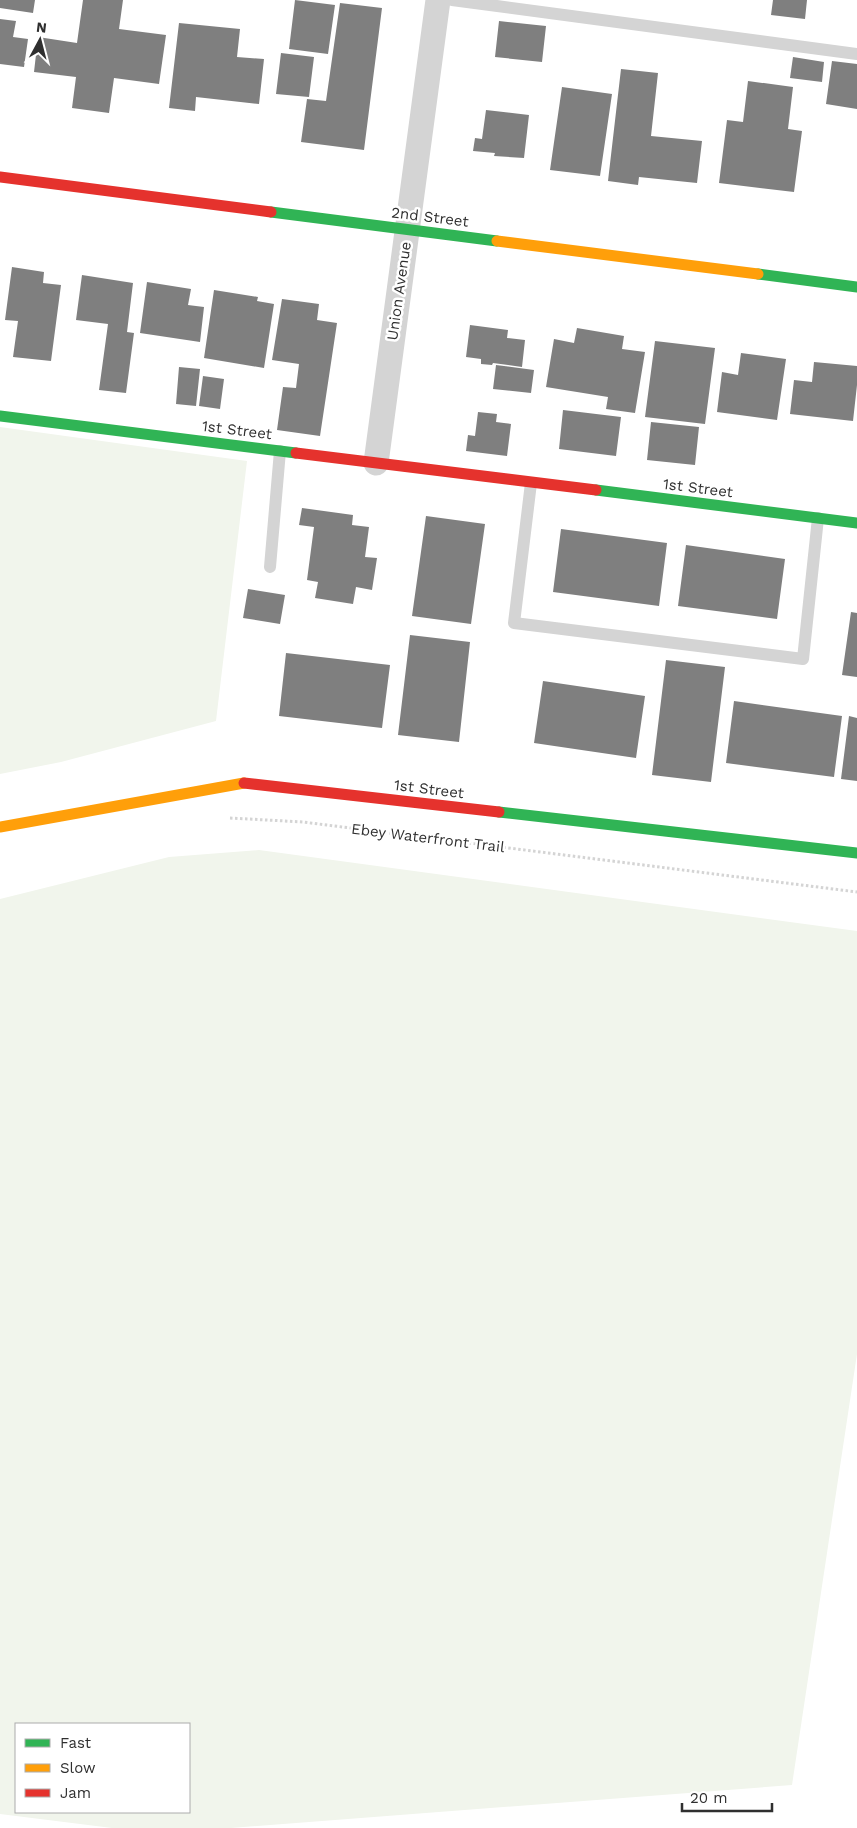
<svg xmlns="http://www.w3.org/2000/svg" width="857" height="1828" font-family="'Work Sans',sans-serif">
  <style>
    .green { fill: #f1f5ec; fill-rule: evenodd }
    .building { fill: #7f7f7f }
    .lines { fill: none; stroke-linecap: round; stroke-linejoin: round }
    .path { stroke: #d4d4d4; stroke-width: 3; stroke-dasharray: 2.5 2.5; stroke-linecap: butt }
    .lane { stroke: #d4d4d4; stroke-width: 12 }
    .street { stroke: #d4d4d4; stroke-width: 25 }
    .fast { stroke: #30b455; stroke-width: 11 }
    .slow { stroke: #ff9f0a; stroke-width: 11 }
    .jam { stroke: #e5322d; stroke-width: 11 }
    .labels { text-anchor: middle; stroke-width: 5; stroke-linejoin: round; paint-order: stroke }
    .street-label { font-size: 15px; fill: #2f2f2f; stroke: #fff }
  </style>
  <rect width="100%" height="100%" fill="#fff"/>
  <path class="green" d="M 0,427 L 247,461 L 216,721 L 61,762 L 0,774 Z
    M 259,850 L 857,931 L 857,1354 L 792,1785 L 231,1828 L 112,1828 L 0,1814 L 0,899 L 169,857 ZM 189,1724 L 189,1812 L 16,1812 L 16,1724 Z"/>
  <path class="building" d="M 0,0 L 35,0 L 33,13 L 0,8 Z
    M 83,0 L 123,0 L 119,29 L 166,35 L 159,84 L 114,78 L 109,113 L 72,108 L 76,77 L 34,72 L 38,37 L 77,43 Z
    M 295,0 L 335,5 L 328,54 L 289,49 Z
    M 773,0 L 807,0 L 805,19 L 771,15 Z
    M 340,3 L 382,8 L 364,150 L 301,142 L 307,99 L 326,101 Z
    M 0,19 L 16,21 L 13,37 L 28,39 L 24,67 L 0,64 Z
    M 499,21 L 546,26 L 542,62 L 495,57 Z
    M 179,23 L 240,29 L 237,57 L 264,59 L 259,104 L 196,97 L 195,111 L 169,108 Z
    M 281,53 L 314,57 L 309,97 L 276,94 Z
    M 793,57 L 824,62 L 822,82 L 790,78 Z
    M 832,61 L 857,64 L 857,109 L 826,104 Z
    M 621,69 L 658,73 L 651,136 L 702,141 L 697,183 L 639,177 L 638,185 L 608,181 Z
    M 748,81 L 793,87 L 788,129 L 802,131 L 794,192 L 719,183 L 727,120 L 743,122 Z
    M 562,87 L 612,94 L 600,176 L 550,170 Z
    M 486,110 L 529,115 L 524,158 L 494,156 L 495,153 L 473,151 L 475,138 L 482,139 Z
    M 12,267 L 44,272 L 43,283 L 61,285 L 51,361 L 13,357 L 18,321 L 5,320 Z
    M 82,275 L 133,283 L 127,332 L 134,333 L 126,393 L 99,390 L 108,324 L 76,320 Z
    M 147,282 L 191,289 L 188,305 L 204,307 L 200,342 L 140,333 Z
    M 214,290 L 258,297 L 257,301 L 274,304 L 264,368 L 204,358 Z
    M 282,299 L 319,304 L 317,320 L 337,323 L 320,436 L 277,430 L 283,387 L 296,388 L 299,364 L 272,360 Z
    M 470,325 L 508,330 L 507,338 L 525,340 L 522,367 L 493,363 L 492,365 L 481,364 L 481,359 L 466,357 Z
    M 577,328 L 624,336 L 622,349 L 645,352 L 635,413 L 606,409 L 608,397 L 546,387 L 554,339 L 574,343 Z
    M 655,341 L 715,348 L 705,424 L 645,417 Z
    M 741,353 L 786,359 L 777,420 L 717,412 L 722,372 L 738,375 Z
    M 814,362 L 857,366 L 857,385 L 853,421 L 790,414 L 794,380 L 812,382 Z
    M 496,365 L 534,370 L 531,393 L 493,389 Z
    M 179,367 L 200,369 L 196,406 L 176,404 Z
    M 203,376 L 224,379 L 220,409 L 199,406 Z
    M 563,410 L 621,417 L 616,456 L 559,449 Z
    M 478,412 L 497,414 L 496,422 L 511,424 L 507,456 L 466,451 L 468,435 L 475,436 Z
    M 651,422 L 699,427 L 695,465 L 647,460 Z
    M 302,508 L 353,515 L 352,525 L 369,527 L 365,557 L 377,558 L 372,590 L 356,587 L 353,604 L 315,598 L 318,582 L 307,580 L 314,527 L 299,525 Z
    M 426,516 L 485,524 L 471,624 L 412,616 Z
    M 561,529 L 667,543 L 659,606 L 553,592 Z
    M 686,545 L 785,559 L 777,619 L 678,606 Z
    M 248,589 L 285,595 L 280,624 L 243,618 Z
    M 851,612 L 857,613 L 857,677 L 842,675 Z
    M 410,635 L 470,642 L 459,742 L 398,735 Z
    M 286,653 L 390,665 L 382,728 L 279,716 Z
    M 666,660 L 725,667 L 711,782 L 652,775 Z
    M 543,681 L 645,696 L 636,758 L 534,743 Z
    M 734,701 L 842,716 L 834,777 L 726,763 Z
    M 849,716 L 857,718 L 857,781 L 841,779 Z"/>
  <g class="lines">
    <path class="path" d="M 230,818 L 303,822 L 857,892"/>
    <path class="lane" d="M 452,0 L 857,54
      M 531,483 L 514,623 L 803,659 L 818,518
      M 270,567 L 280,451"/>
    <path class="street" d="M 376,463 L 438,0"/>
    <path class="fast" d="M 271,212 L 497,241
      M 758,274 L 857,287
      M 0,416 L 296,453
      M 596,490 L 857,523
      M 499,812 L 857,853"/>
    <path class="slow" d="M 497,241 L 758,274
      M 0,827 L 244,783"/>
    <path class="jam" d="M 0,177 L 271,212
      M 296,453 L 596,490
      M 244,783 L 499,812"/>
  </g>
  <g class="labels">
    <g class="street-label">
      <text transform="translate(430 217) rotate(7)" y="5">2nd Street</text>
      <text transform="translate(399 291) rotate(-82)" y="5">Union Avenue</text>
      <text transform="translate(237 430) rotate(7)" y="5">1st Street</text>
      <text transform="translate(698 488) rotate(7)" y="5">1st Street</text>
      <text transform="translate(429 789) rotate(7)" y="5">1st Street</text>
      <text transform="translate(428 838) rotate(7)" y="5">Ebey Waterfront Trail</text>
    </g>
  </g>
  <rect x="15" y="1723" width="175" height="90" fill="#ffffff" stroke="#acacac"/>
  <rect x="25" y="1739" width="25" height="8" fill="#30b455" stroke="#acacac"/>
  <text x="60" y="1748" font-size="15" fill="#2f2f2f">Fast</text>
  <rect x="25" y="1764" width="25" height="8" fill="#ff9f0a" stroke="#acacac"/>
  <text x="60" y="1773" font-size="15" fill="#2f2f2f">Slow</text>
  <rect x="25" y="1789" width="25" height="8" fill="#e5322d" stroke="#acacac"/>
  <text x="60" y="1798" font-size="15" fill="#2f2f2f">Jam</text>
  <g transform="translate(40 40) rotate(7)" stroke="#ffffff" stroke-width="4" paint-order="stroke">
  <path d="M0-4L9 19L0 12L-9 19Z" fill="#2f2f2f"/>
  <text y="-8" font-size="14" font-weight="bold" text-anchor="middle" fill="#2f2f2f">N</text>
  </g>
  <path d="M682 1803v8h90v-8" fill="none" stroke="#2f2f2f" stroke-width="2.5"/>
  <text x="690" y="1803" font-size="15" fill="#2f2f2f" stroke="#ffffff" stroke-width="4" paint-order="stroke">20 m</text>
</svg>
